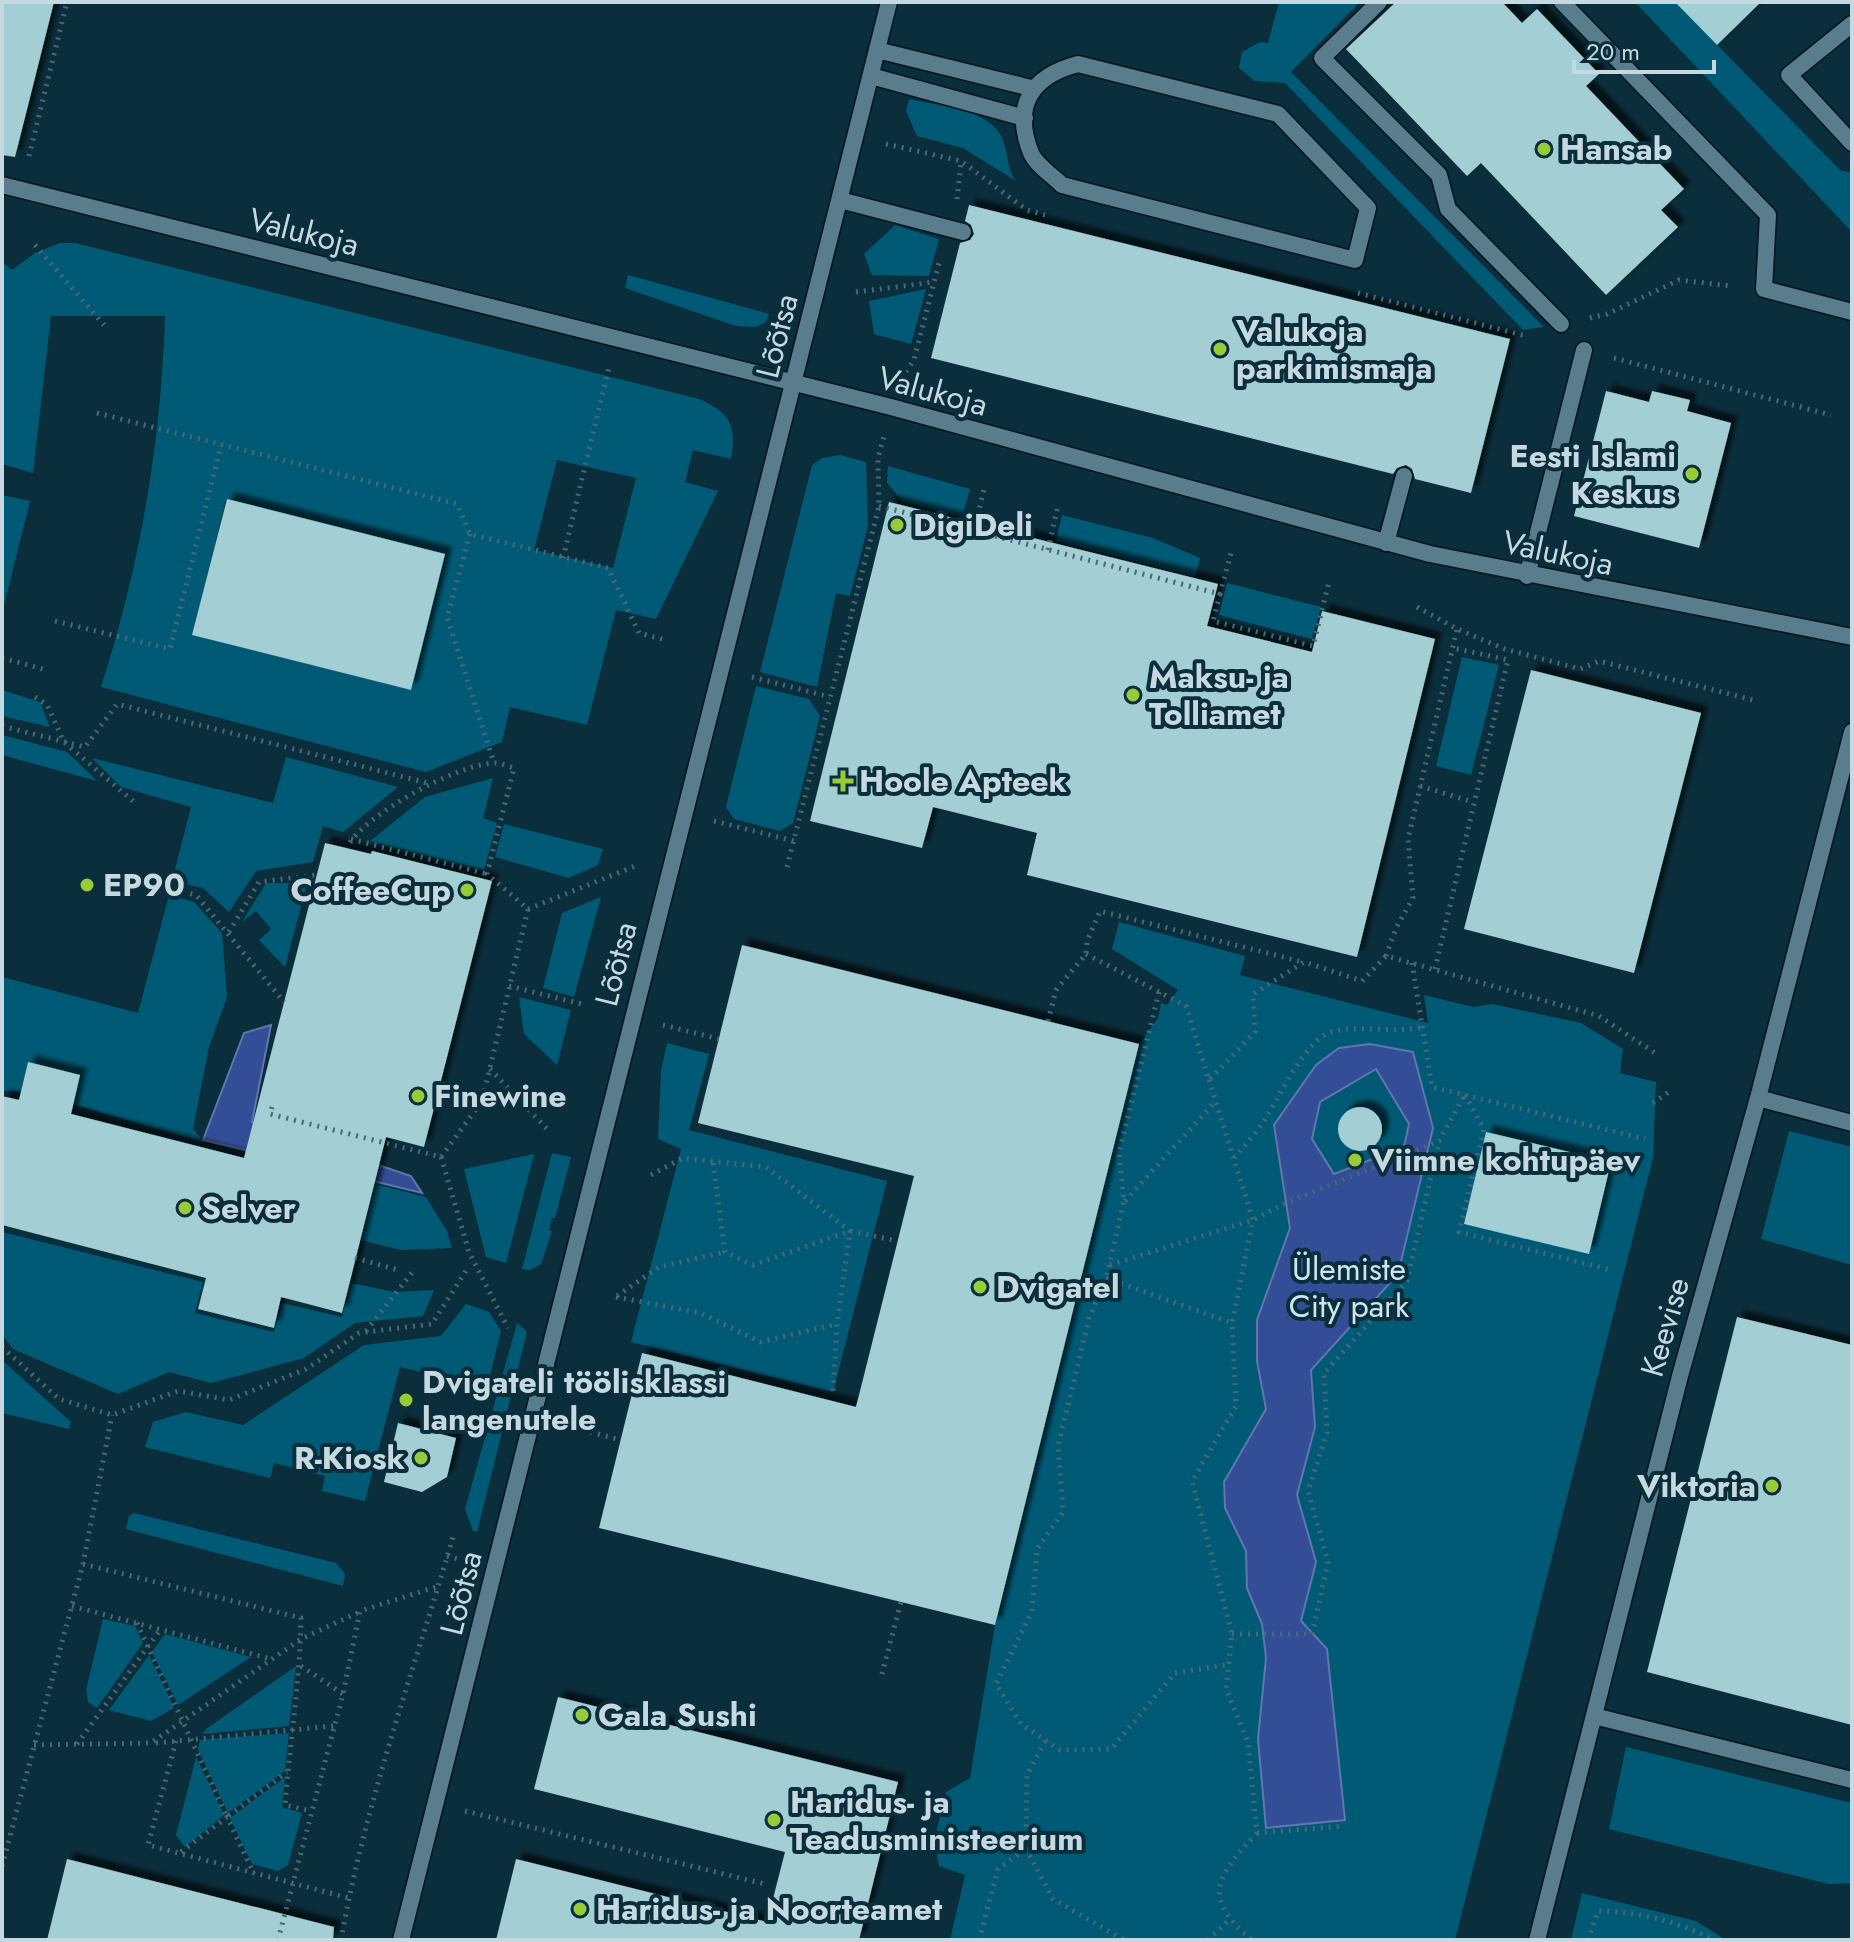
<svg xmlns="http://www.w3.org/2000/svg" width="1854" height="1942" font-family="Jost,sans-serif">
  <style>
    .green { fill: #005a76; fill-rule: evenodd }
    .water { fill: #344d97; stroke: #6077ad; stroke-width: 2; fill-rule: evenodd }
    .building { fill: #a2ced4; filter: url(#shadow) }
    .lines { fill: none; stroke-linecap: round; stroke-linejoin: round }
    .service-casing { stroke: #00151f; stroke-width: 19 }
    .minor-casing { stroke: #00151f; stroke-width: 19 }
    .path { stroke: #4a6874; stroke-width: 5; stroke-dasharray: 2 6; stroke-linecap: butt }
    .service { stroke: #597d8d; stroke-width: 16 }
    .minor { stroke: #597d8d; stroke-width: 16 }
    .poi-dot { fill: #96cc39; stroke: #0a2e3b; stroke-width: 3 }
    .labels { text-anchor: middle; stroke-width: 8; stroke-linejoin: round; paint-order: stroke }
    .poi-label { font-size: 32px; font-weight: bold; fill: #c6d9e1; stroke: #0a2e3b; text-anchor: start }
    .street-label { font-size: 32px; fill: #c6d9e1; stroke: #0a2e3b }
    .park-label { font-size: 32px; fill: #cce5f0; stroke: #0a2e3b }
  </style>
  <defs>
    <filter id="shadow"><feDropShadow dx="7" dy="-7" stdDeviation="2" flood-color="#0009"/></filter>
  </defs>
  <rect width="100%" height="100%" fill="#0a2e3b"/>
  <path class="green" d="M 1279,2 L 1360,2 L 1291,72 L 1544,327 L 1523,330 L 1285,83 L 1255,81 L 1239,68 L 1242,52 L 1260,42 L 1268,43 Z
    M 1635,2 L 1675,2 L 1840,170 L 1852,173 L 1852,232 Z
    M 909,99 C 938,106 991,108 1003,140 C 1009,155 1006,168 1016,181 L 963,148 L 917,136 L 906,111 Z
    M 895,225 L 939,239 L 929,276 L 872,275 L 864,254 Z
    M 60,243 L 75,243 L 699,399 C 730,413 737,425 731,459 L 693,450 L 685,482 L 718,491 L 656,619 L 616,610 L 587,725 L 510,707 L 502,742 L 426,772 L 101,687 C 140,565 161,444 165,316 L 51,316 L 33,473 L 2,464 L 3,263 L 12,270 L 35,253 ZM 557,460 L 636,478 L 613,568 L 534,550 ZM 226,499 L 445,554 L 411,690 L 193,635 Z
    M 628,275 L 769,314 L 765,323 L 755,327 L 736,326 L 625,288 Z
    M 926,289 L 911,344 L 874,334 L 869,301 Z
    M 840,455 L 866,462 L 868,526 L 850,596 L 836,593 L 817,687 L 760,672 L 812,465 L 822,458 Z
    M 888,466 L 970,489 L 962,517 L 903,502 L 887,483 Z
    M 2,495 L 30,501 L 2,613 Z
    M 1062,515 L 1153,538 L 1200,558 L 1195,577 L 1056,541 Z
    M 1227,583 L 1321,607 L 1312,639 L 1219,615 Z
    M 1462,657 L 1499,665 L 1471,775 L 1436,766 Z
    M 756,686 L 809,699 L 820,716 L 793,823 L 780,831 L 734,819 L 726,807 Z
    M 2,690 L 40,702 L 50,727 L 2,716 Z
    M 2,735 L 67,752 L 97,781 L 2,755 Z
    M 286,757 L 398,787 L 343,832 L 323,826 L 313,862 L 256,871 L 229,912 L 203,888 L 172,881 L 191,807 L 121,787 L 92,758 L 273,803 Z
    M 493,778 L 483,818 L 497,823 L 484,870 L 370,841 L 425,797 Z
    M 504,824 L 603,849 L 598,865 L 569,878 L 495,857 Z
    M 266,883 L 307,883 L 285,967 L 259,940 L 271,929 L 256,911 L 242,922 Z
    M 169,895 L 194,902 L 222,933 L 227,997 L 209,1047 L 193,1129 L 205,1143 L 73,1104 L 80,1075 L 28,1063 L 21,1091 L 2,1091 L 2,977 L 138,1013 Z
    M 601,897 L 574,997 L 543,988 L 562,913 Z
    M 1119,922 L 1245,956 L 1240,975 L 1428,1023 L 1424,995 L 1473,1007 L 1492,1004 L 1581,1023 L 1623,1049 L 1620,1073 L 1656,1082 L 1653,1158 L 1455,1940 L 950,1940 L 965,1875 L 939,1866 L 934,1841 L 946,1792 L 970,1778 L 995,1625 L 1139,1044 L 1158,1018 L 1161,1003 L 1167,1005 L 1178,990 L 1112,949 Z
    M 519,997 L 571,1010 L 557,1065 L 524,1034 Z
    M 667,1043 L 709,1054 L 689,1130 L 887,1181 L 833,1392 L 631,1342 L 681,1149 L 658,1139 L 661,1071 Z
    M 1789,1131 L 1852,1147 L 1852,1265 L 1761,1239 Z
    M 552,1153 L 571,1157 L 555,1218 L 552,1218 L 549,1230 L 552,1231 L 541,1264 L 530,1270 L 522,1269 Z
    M 534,1154 L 506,1263 L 486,1257 L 464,1169 Z
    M 375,1184 L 426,1197 L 447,1231 L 452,1248 L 401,1250 L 361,1240 Z
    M 2,1232 L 203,1282 L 195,1313 L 274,1332 L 282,1303 L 342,1317 L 351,1283 L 394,1292 L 434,1290 L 423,1316 L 355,1323 L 304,1358 L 211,1383 L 169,1372 L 118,1394 L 13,1349 L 2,1335 Z
    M 466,1304 L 489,1312 L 501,1331 L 487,1388 L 400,1367 L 365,1501 L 322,1491 L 325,1476 L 274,1463 L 270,1478 L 145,1447 L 153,1422 L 186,1412 L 243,1425 L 364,1345 L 441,1336 Z
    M 517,1323 L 527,1332 L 477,1532 L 473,1531 L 465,1509 Z
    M 2,1360 L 71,1422 L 69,1429 L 2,1413 Z
    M 134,1513 L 336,1563 L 345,1574 L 343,1586 L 126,1529 L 129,1516 Z
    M 103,1619 L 135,1626 L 143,1643 L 97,1708 L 88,1702 L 86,1690 Z
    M 165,1634 L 251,1657 L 178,1705 L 152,1652 Z
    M 149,1655 L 174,1708 L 151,1721 L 109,1710 Z
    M 296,1666 L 289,1726 L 202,1734 L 206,1729 Z
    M 289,1733 L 285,1771 L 228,1813 L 198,1749 L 200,1740 Z
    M 1626,1747 L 1852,1803 L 1852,1883 L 1829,1884 L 1609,1829 Z
    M 196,1757 L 224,1815 L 185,1847 L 176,1835 Z
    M 285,1777 L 282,1807 L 302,1813 L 288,1865 L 278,1871 L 252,1864 L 230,1818 Z
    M 1582,1893 L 1696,1921 L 1726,1940 L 1571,1940 Z"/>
  <path class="water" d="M 271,1025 L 252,1122 L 411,1176 L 422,1193 L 203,1140 L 244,1033 Z
    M 1370,1044 L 1413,1052 L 1433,1128 L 1398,1274 L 1311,1370 L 1315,1427 L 1297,1495 L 1316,1562 L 1301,1621 L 1327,1649 L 1345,1820 L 1266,1828 L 1258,1739 L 1266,1658 L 1262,1624 L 1247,1588 L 1246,1551 L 1225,1508 L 1224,1482 L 1266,1409 L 1257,1361 L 1257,1320 L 1290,1228 L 1274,1125 L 1316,1065 L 1339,1048 ZM 1376,1069 L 1409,1124 L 1404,1147 L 1334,1174 L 1312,1139 L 1320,1102 Z"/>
  <path class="building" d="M 2,2 L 54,2 L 15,157 L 2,155 Z
    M 1396,2 L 1502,2 L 1522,23 L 1537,9 L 1599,74 L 1586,86 L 1684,189 L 1661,210 L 1678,227 L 1606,295 L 1481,163 L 1467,176 L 1346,49 Z
    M 1675,2 L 1761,2 L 1717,45 Z
    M 969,205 L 1510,339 L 1471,493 L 1415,479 L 1412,469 L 1406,465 L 1397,468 L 1393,474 L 931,358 L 960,243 L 970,240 L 974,234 L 971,225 L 965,221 Z
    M 1606,391 L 1649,402 L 1652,391 L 1690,400 L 1687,411 L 1731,423 L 1699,548 L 1574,516 Z
    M 227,499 L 445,554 L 411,690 L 192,635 Z
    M 889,502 L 1218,584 L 1207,626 L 1312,652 L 1322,611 L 1435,639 L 1357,957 L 1027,875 L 1037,833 L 933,807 L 922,848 L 810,821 Z
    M 1531,670 L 1701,713 L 1634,973 L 1464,929 Z
    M 325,843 L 371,854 L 372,851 L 492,881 L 424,1147 L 386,1137 L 342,1313 L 281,1297 L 274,1328 L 198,1309 L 206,1278 L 2,1225 L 2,1096 L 19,1100 L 28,1062 L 80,1075 L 71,1114 L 244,1158 Z
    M 742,945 L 1139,1044 L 995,1625 L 599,1528 L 642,1353 L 856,1407 L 914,1176 L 698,1123 Z
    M1338 1129a22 22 0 1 1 44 0a22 22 0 1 1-44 0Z
    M 1486,1132 L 1611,1162 L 1589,1254 L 1464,1224 Z
    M 1737,1317 L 1852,1345 L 1852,1725 L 1647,1672 Z
    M 398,1423 L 456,1438 L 447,1477 L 422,1492 L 384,1482 Z
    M 558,1697 L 898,1782 L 859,1940 L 496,1940 L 516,1859 L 767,1922 L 785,1852 L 534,1789 Z
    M 67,1859 L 334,1927 L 333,1940 L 47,1940 Z"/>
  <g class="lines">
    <defs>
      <path id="service" d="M 1379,2 L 1322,58 L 1439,175 L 1448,209 L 1561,324
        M 1562,2 L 1768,215 L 1764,289 L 1852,312
        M 1852,24 L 1789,75 L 1852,143
        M 877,50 L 1031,88
        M 1078,64 L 1278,114 L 1368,208 L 1355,260 L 1062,185 C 1053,176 1036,165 1031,153 C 1012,105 1032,76 1078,64 Z
        M 871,76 L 1025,118
        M 840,200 L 963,232
        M 1386,543 L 1404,476
        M 1527,576 L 1584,350
        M 1758,1098 L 1852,1123
        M 1594,1716 L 1852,1780"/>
      <path id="minor" d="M 2,185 L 891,407 L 1430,554 L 1852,637
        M 401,1940 L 889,2
        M 1537,1940 L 1680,1376 L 1758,1098 L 1852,732"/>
    </defs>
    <use href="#service" class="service-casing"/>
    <use href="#minor" class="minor-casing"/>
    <path class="path" d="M 886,144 L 961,161 L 1027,210 L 1045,215
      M 29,156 L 67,2
      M 957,199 L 961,162
      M 35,245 L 104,325
      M 856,292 L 934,282
      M 1358,293 L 1526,336
      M 1590,318 L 1607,314 L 1679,280 L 1731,286
      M 1614,358 L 1831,415
      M 901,378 L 914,360 L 940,259
      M 97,413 L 457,504 L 470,534 L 608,568 L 639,633 L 665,640
      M 879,506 L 1220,594 L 1231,553
      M 974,531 L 985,485
      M 470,534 L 447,617 L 494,763
      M 1048,550 L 1058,505
      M 563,558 L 609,367
      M 1220,594 L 1213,621 L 1313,646 L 1329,582
      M 1417,607 L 1457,629 L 1505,649 L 1580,669 L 1599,661 L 1757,701
      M 55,621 L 170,649 L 221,445
      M 2,658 L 43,669
      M 752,677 L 830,697
      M 35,697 L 47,705 L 64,742 L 133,801
      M 2,726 L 85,747 L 117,704 L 427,783
      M 1420,786 L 1473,802
      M 714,821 L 794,841
      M 351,839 L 487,874
      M 787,867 L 879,506 L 878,458 L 884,436
      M 113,873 L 196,895 L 284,1002
      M 528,909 L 638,865
      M 229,932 L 259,882 L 316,875
      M 1086,954 L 1186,1006 L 1209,1080 L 1255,1032 L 1253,994 L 1304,962 L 1362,981 L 1386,956 L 1599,1016 L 1655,1053
      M 1386,956 L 1396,928 L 1413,898 L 1408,839 L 1457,629
      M 1412,963 L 1432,1087 L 1645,1139
      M 1435,969 L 1508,660 L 1453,648
      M 509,986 L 582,1004
      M 1159,992 L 1119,1153 L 1124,1201 L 1106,1278 L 1089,1318 L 1058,1446 L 1063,1512 L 1037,1549 L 1032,1611 L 996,1684 L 1021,1724 L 1060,1750 L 1111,1749 L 1175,1673 L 1226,1665
      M 1048,1021 L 1056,990 L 1086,954 L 1087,941 L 1100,911 L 1303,962
      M 663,1025 L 719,1039
      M 490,1069 L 549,1131
      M 1209,1080 L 1253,1220 L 1232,1323 L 1236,1406 L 1192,1481 L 1232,1634 L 1226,1689 L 1248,1742 L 1257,1833 C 1216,1876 1201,1898 1252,1940
      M 1465,1095 L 1484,1129 L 1459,1232 L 1611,1270
      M 1653,1103 L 1670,1091
      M 272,1107 L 270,1114 L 441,1157 L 482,1101 L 528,909 L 487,874 L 514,768 C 508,766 501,763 495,763 C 459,763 361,816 347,848
      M 441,1157 L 469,1252 L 508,1328
      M 1234,1158 C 1243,1147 1253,1137 1261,1125 C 1278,1102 1303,1041 1331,1032 C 1360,1024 1391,1034 1422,1027
      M 713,1163 L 725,1252 L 753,1265 L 850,1231 L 897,1241
      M 651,1175 L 683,1158 L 766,1167 L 850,1231 L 837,1324
      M 1125,1201 L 1215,1102
      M 355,1258 L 398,1270
      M 1110,1265 L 1253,1220 L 1288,1202 L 1439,1141 L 1465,1094
      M 1106,1278 L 1232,1323
      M 617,1296 L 659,1267 L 725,1252
      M 616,1297 L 701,1313 L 760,1342 L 837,1324 L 833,1392
      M 366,1331 L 414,1270
      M 2,1347 L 59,1399 L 112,1415 L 178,1391 L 229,1400 L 306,1369 L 359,1333 L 432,1324 L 467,1269
      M 567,1426 L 621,1440
      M 447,1556 L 465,1561
      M 83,1564 L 301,1618 C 300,1681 290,1742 285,1805 L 311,1811
      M 72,1606 L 271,1659
      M 137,1623 L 227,1817 L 287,1772
      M 1232,1634 L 1312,1634 L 1328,1562 L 1308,1491 L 1327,1432 L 1324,1373 L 1407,1281 L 1439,1141
      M 301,1666 L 343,1694
      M 882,1674 L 901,1602
      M 176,1741 L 148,1845 L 349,1898
      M 1045,1741 L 1027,1775 L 1026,1849 L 1053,1899 L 1124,1940
      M 156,1743 L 334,1726
      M 77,1744 L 160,1630
      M 34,1745 L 151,1743 L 301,1639 L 359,1612
      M 465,1811 L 765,1884
      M 1257,1833 L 1344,1826
      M 181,1852 L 227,1817 L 254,1874
      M 2,1866 L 83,1564 L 112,1415
      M 278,1940 L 343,1694 L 360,1611 L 439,1586
      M 341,1940 C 365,1804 414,1670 453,1537
      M 979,1940 L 998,1869 L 1026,1849
      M 1208,1940 L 1228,1921
      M 1588,1940 L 1598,1911 C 1635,1911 1681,1922 1713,1940"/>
    <use href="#service" class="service"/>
    <use href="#minor" class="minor"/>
  </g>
  <g class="poi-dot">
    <circle cx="1544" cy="149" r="8"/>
    <circle cx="1220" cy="349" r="8"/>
    <circle cx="1692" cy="474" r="8"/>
    <circle cx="897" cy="525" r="8"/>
    <circle cx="1133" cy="695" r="8"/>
    <path d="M839 769h8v8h8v8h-8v8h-8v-8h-8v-8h8z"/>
    <circle cx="87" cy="885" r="8"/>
    <circle cx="467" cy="890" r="8"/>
    <circle cx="418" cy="1096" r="8"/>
    <circle cx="1355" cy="1160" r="8"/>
    <circle cx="185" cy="1208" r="8"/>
    <circle cx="980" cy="1287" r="8"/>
    <circle cx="406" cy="1400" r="8"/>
    <circle cx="421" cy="1458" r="8"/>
    <circle cx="1772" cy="1486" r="8"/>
    <circle cx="582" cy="1715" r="8"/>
    <circle cx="774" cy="1820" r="8"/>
    <circle cx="580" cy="1909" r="8"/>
  </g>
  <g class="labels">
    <g class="poi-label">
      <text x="1560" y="160">Hansab</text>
      <text x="1236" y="342">Valukoja<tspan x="1236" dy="37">parkimismaja</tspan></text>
      <text x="1676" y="467" text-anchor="end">Eesti Islami<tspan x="1676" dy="37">Keskus</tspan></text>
      <text x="913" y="536">DigiDeli</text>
      <text x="1149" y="688">Maksu- ja<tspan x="1149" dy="37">Tolliamet</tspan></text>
      <text x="859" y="792">Hoole Apteek</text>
      <text x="103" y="896">EP90</text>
      <text x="451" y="901" text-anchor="end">CoffeeCup</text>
      <text x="434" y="1107">Finewine</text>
      <text x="1371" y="1171">Viimne kohtupäev</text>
      <text x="201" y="1219">Selver</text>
      <text x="996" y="1298">Dvigatel</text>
      <text x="422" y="1393">Dvigateli töölisklassi<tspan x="422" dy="37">langenutele</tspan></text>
      <text x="405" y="1469" text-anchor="end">R-Kiosk</text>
      <text x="1756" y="1497" text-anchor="end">Viktoria</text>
      <text x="598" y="1726">Gala Sushi</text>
      <text x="790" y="1813">Haridus- ja<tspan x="790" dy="37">Teadusministeerium</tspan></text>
      <text x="596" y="1920">Haridus- ja Noorteamet</text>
    </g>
    <g class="street-label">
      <text transform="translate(304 232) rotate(14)" y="11">Valukoja</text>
      <text transform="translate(777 336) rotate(-76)" y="11">Lõõtsa</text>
      <text transform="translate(933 391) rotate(15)" y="11">Valukoja</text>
      <text transform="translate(1558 553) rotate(12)" y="11">Valukoja</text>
      <text transform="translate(616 964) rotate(-76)" y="11">Lõõtsa</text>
      <text transform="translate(1665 1327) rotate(-74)" y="11">Keevise</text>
      <text transform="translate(461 1593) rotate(-76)" y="11">Lõõtsa</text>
    </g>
    <g class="park-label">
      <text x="1349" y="1280">Ülemiste<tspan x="1349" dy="37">City park</tspan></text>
    </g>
  </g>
  <rect width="1854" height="1942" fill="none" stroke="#c6d9e1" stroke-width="8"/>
  <path d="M1574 60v12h140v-12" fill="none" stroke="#c6d9e1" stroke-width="4"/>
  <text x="1586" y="60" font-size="24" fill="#c6d9e1" stroke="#0a2e3b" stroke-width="6" paint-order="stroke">20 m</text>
</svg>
